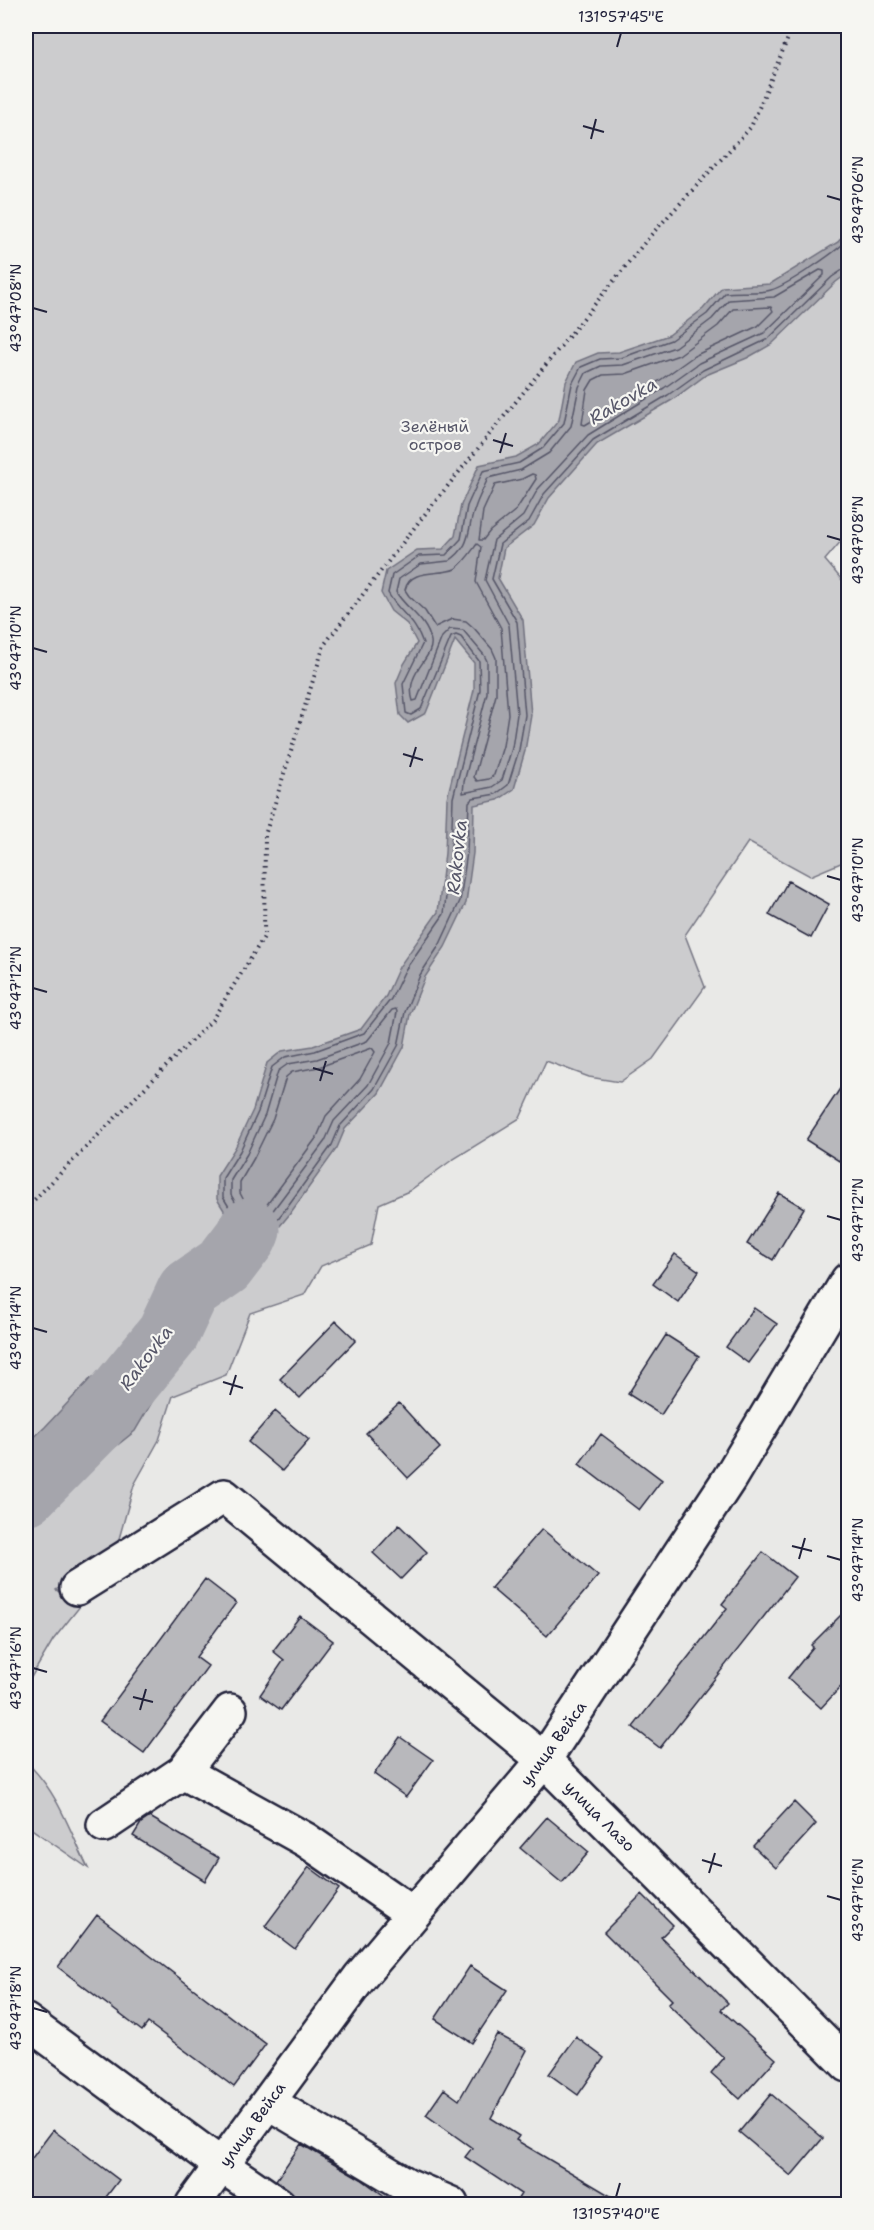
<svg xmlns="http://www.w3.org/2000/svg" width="874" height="2230" font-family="'Shantell Sans',sans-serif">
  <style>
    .green { fill: #ccccce; stroke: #777784; stroke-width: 1.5 }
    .water { fill: #a5a5ac; stroke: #71717f; stroke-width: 1.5 }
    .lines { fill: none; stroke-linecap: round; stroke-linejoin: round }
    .shore { stroke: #565668; stroke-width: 1.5 }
    .river { stroke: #a5a5ac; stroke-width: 63 }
    .building { fill: #b8b8bc; stroke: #22223b; stroke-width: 1.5 }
    .minor-casing { stroke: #22223b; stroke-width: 38 }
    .path { stroke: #22223b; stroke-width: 4; stroke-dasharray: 1.5 4.5; stroke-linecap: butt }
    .minor { stroke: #f6f6f2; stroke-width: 33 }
    .ticks { fill: none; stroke: #22223b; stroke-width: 2 }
    .labels { text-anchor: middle; stroke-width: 4.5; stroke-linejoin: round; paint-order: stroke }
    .park-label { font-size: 16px; fill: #555567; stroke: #f6f6f2 }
    .street-label { font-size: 16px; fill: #22223b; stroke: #f6f6f2 }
    .water-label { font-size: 18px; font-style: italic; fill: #565668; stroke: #f6f6f2 }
    .neatline { fill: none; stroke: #22223b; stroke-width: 2 }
    .ticks-label { font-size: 15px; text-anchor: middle; fill: #22223b }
  </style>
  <rect width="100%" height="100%" fill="#e9e9e7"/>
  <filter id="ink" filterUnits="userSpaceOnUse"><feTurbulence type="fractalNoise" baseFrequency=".0167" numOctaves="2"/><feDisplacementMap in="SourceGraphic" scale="12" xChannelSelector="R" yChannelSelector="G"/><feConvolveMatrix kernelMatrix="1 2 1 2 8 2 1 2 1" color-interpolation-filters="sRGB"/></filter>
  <g filter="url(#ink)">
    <path class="green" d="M 26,26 L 848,26 L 848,533 L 825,560 L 848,587 L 848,860 L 810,876 L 748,842 L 685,935 L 705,987 L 653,1059 L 620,1082 L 589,1077 L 546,1061 L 520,1118 L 452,1160 L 409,1191 L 379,1204 L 371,1245 L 321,1266 L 304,1295 L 250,1313 L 226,1375 L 173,1396 L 159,1440 L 134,1485 L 117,1546 L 56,1590 L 81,1605 L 53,1640 L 26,1686 Z
      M 26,1762 C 57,1790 70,1831 88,1868 L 26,1825 Z"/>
    <path class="water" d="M 848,230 L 848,273 L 836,282 L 772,344 L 747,358 L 706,375 L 672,400 L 597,444 L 549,498 L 534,525 L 504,548 L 498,578 L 523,620 L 531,715 L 525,751 L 514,789 L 498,800 L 474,805 L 473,853 L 466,903 L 445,947 L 425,977 L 410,1014 L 404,1047 L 379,1093 L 345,1129 L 337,1148 L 289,1215 L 255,1256 L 217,1296 L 192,1304 L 188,1291 L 187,1274 L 219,1256 L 235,1236 L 230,1220 L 217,1199 L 217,1176 L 235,1148 L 253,1110 L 267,1063 L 282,1051 L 313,1046 L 361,1029 L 386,996 L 399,967 L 438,912 L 445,853 L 447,798 L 474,690 L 474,663 L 455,640 L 426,713 L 408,723 L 400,715 L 396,683 L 404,664 L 417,643 L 407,624 L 391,611 L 381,593 L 386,571 L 417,550 L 443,549 L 455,536 L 461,505 L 479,465 L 516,457 L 539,444 L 559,420 L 566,382 L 576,362 L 598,353 L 619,352 L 669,335 L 703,309 L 722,287 L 770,284 L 838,242 Z
      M 168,1334 L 173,1346 L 155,1397 L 135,1431 L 50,1499 L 26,1524 L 26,1445 L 45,1427 L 91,1378 L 133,1359 Z"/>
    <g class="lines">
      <path class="shore" d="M 848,239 C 838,251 786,286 771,290 C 757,294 740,291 725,293 L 707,314 L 671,340 L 621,358 L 600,359 L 581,367 L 572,384 L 564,423 L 543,448 L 519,463 L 483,471 L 467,506 L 461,539 L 446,555 L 419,556 L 392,575 L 388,593 C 400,614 415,619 423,643 L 403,684 L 406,713 L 411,715 L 421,709 L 451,637 L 456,635 L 461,637 L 479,661 L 480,690 L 453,798 L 451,853 L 444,914 L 405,970 L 391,999 L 364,1033 L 315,1051 L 285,1057 L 272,1067 L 258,1112 L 240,1151 L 223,1178 L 223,1197 L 235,1217 L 240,1238 L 223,1261 L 194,1277 L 194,1290 L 196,1295 L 214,1290 L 251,1252 L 284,1211 L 332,1145 L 340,1126 L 374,1089 L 398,1046 L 405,1012 L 420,975 L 440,944 L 460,901 L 467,852 L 469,802 L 473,798 L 496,794 L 508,785 L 519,750 L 525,715 L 517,622 L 492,579 L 500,544 L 529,521 L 544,494 L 593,440 L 668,395 L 703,370 L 768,339 L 832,277 L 844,269 L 848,269
        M 820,270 L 824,271 L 824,275 L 764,333 L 699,363 L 664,388 L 588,435 L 538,489 L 523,516 L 494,540 L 485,580 L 509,625 L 517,714 L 512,748 L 502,780 L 492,787 L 463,793 L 464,782 L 487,693 L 487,661 L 484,655 L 463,630 L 450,629 L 442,637 L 417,700 L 413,701 C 404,672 434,659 431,641 C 427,619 406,609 396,592 L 399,579 L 421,564 L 449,561 C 473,544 466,532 475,508 C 478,498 484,488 488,478 L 521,470 L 549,453 L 571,426 L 579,387 L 586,373 L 601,366 L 623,365 L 675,347 L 712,319 L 729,300 L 774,297 Z
        M 771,307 L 773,311 L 758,326 L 694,356 L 659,381 L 585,425 L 582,424 L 587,390 L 593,380 L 603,375 L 625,374 L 679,355 L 718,326 L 733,309 Z
        M 532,474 L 535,475 L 536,479 L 516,510 L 490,531 L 483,540 L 479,540 L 483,511 L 495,485 L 522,479 Z
        M 477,544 L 481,547 L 476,582 L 501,628 L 508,714 L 503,746 L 494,775 L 489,779 L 477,781 L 474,777 L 496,695 L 496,658 L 492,649 L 474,628 L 466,621 L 452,619 L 435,627 L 425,611 L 409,596 L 405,590 C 410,567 441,576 455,569 C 464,563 471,552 477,544 Z
        M 396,1009 L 397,1012 L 391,1043 L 368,1085 L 334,1121 L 325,1141 L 253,1237 L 249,1237 L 242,1214 L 231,1195 L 231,1180 L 247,1154 L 265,1115 L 278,1071 L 288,1064 L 317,1059 L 367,1041 L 392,1010 Z
        M 372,1048 L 375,1052 L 360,1079 L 326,1116 L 317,1137 L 257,1218 L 253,1218 L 240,1193 L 240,1182 L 254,1158 L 273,1119 L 286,1077 L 292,1072 L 319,1067 Z
        M 26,1449 L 31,1448 L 49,1431 L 94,1383 L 136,1364 L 161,1346 L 165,1347 L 149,1395 L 131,1427 L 46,1494 L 26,1515
        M 26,1456 C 45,1455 81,1406 96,1391 C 109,1379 131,1376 146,1366 L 150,1367 L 142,1391 L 125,1422 L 41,1488 L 26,1504
        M 26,1465 L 34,1464 L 43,1459 L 104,1396 L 130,1385 L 133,1386 L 133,1389 L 118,1416 L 36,1481 L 26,1491"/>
      <path class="river" d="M 26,1494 L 94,1425 L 168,1334 L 188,1291 L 224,1266 L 246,1237 L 249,1230"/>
    </g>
    <path class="building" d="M 788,881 L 829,904 L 811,938 L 769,915 Z
      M 849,1075 L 849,1146 L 839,1161 L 806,1140 Z
      M 779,1193 L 804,1208 L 773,1260 L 747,1244 Z
      M 675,1254 L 699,1271 L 678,1302 L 653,1284 Z
      M 754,1308 L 777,1324 L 748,1363 L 726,1347 Z
      M 336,1321 L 356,1340 L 300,1398 L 280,1379 Z
      M 666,1335 L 699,1356 L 661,1415 L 628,1394 Z
      M 399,1403 L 440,1448 L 408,1478 L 366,1433 Z
      M 275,1411 L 309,1440 L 282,1471 L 248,1442 Z
      M 601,1434 L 662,1480 L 639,1510 L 579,1464 Z
      M 399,1525 L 427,1552 L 401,1579 L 373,1553 Z
      M 542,1529 L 598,1576 L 547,1636 L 491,1588 Z
      M 763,1552 L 795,1577 L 660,1748 L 633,1727 L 727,1608 L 722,1604 Z
      M 205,1579 L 236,1603 L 196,1657 L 208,1666 L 144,1753 L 100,1721 Z
      M 849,1607 L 849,1678 L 821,1708 L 788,1678 L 813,1647 L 811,1645 Z
      M 300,1616 L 333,1641 L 281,1710 L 260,1695 L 284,1660 L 273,1651 Z
      M 400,1737 L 433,1760 L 406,1797 L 374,1774 Z
      M 794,1802 L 816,1824 L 776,1868 L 753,1846 Z
      M 150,1817 L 219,1858 L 205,1881 L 133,1836 L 141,1823 Z
      M 547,1817 L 589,1852 L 562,1883 L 520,1848 Z
      M 309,1867 L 339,1889 L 295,1949 L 265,1926 Z
      M 642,1894 L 673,1925 L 661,1937 L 728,2003 L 721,2010 L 776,2059 L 740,2099 L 711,2073 L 724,2058 L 668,2004 L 672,2000 L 604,1932 Z
      M 97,1915 L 266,2044 L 234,2087 L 148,2023 L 142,2031 L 58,1967 Z
      M 470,1966 L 507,1990 L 472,2043 L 435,2019 Z
      M 497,2034 L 527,2050 L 491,2118 L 519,2136 L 516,2140 L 626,2205 L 514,2205 L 521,2194 L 465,2157 L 472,2148 L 426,2115 L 444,2089 L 459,2100 Z
      M 576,2037 L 604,2058 L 578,2095 L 549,2074 Z
      M 771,2094 L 823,2138 L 791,2176 L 739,2132 Z
      M 53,2130 L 119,2180 L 100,2205 L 26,2205 L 26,2166 Z
      M 301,2144 L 361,2179 L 397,2205 L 297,2205 L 295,2195 L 276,2180 Z"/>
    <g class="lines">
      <defs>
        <path id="minor" d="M 77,1588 L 224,1496 L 544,1760 L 848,2065
          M 183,1772 L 306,1840 L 413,1914
          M 104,1825 L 183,1772 L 230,1711
          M 26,2021 L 221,2165 L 278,2204
          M 268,2102 L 407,2185 L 451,2204
          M 193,2204 L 360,1977 L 544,1760 L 729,1479 L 848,1280"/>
      </defs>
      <use href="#minor" class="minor-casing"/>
      <path class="path" d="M 26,1208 L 212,1020 L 264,937 L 265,835 L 324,645 L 421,519 L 650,236 L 751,127 L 793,26"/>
      <use href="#minor" class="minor"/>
    </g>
  </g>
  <path class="ticks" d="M 617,47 L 621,33M 583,126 L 604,132M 591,139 L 596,119M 827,196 L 841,200M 33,308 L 47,312M 493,440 L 513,446M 500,453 L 506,433M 827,536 L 841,540M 33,648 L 47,652M 403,754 L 423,760M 410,767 L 416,747M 827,876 L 841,880M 33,988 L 47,992M 313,1068 L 333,1074M 320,1081 L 326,1061M 827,1216 L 841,1220M 33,1328 L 47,1332M 223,1382 L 243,1388M 230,1395 L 236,1375M 792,1546 L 812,1551M 827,1556 L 841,1560M 799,1559 L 805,1538M 33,1668 L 47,1672M 133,1697 L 153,1702M 140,1710 L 146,1689M 702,1860 L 722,1866M 709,1873 L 715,1853M 827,1896 L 841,1900M 33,2008 L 47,2012M 616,2197 L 620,2183"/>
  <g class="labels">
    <g class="park-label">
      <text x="435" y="432">Зелёный<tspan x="435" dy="18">остров</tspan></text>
    </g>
    <g class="street-label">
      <text transform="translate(553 1743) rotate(-54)" y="6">улица Вейса</text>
      <text transform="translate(600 1816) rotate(45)" y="6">улица Лазо</text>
      <text transform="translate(252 2124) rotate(-54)" y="6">улица Вейса</text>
    </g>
    <g class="water-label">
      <text transform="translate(623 401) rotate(-30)" y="6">Rakovka</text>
      <text transform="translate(457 857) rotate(-84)" y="6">Rakovka</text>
      <text transform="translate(146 1358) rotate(-53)" y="6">Rakovka</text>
    </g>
  </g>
  <rect width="874" height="2230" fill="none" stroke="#f6f6f2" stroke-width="66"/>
  <rect x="33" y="33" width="808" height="2164" class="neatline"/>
  <g class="ticks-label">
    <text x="621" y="22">131°57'45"E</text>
    <text transform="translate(858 200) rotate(-90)" y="5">43°47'06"N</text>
    <text transform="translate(16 308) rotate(-90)" y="5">43°47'08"N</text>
    <text transform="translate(858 540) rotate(-90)" y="5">43°47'08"N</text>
    <text transform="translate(16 648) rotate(-90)" y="5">43°47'10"N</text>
    <text transform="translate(858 880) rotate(-90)" y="5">43°47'10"N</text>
    <text transform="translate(16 988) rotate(-90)" y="5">43°47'12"N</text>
    <text transform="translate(858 1220) rotate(-90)" y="5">43°47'12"N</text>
    <text transform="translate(16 1328) rotate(-90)" y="5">43°47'14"N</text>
    <text transform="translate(858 1560) rotate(-90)" y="5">43°47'14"N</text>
    <text transform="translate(16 1668) rotate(-90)" y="5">43°47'16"N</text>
    <text transform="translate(858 1900) rotate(-90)" y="5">43°47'16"N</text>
    <text transform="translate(16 2008) rotate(-90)" y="5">43°47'18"N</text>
    <text x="616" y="2219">131°57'40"E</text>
  </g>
</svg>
